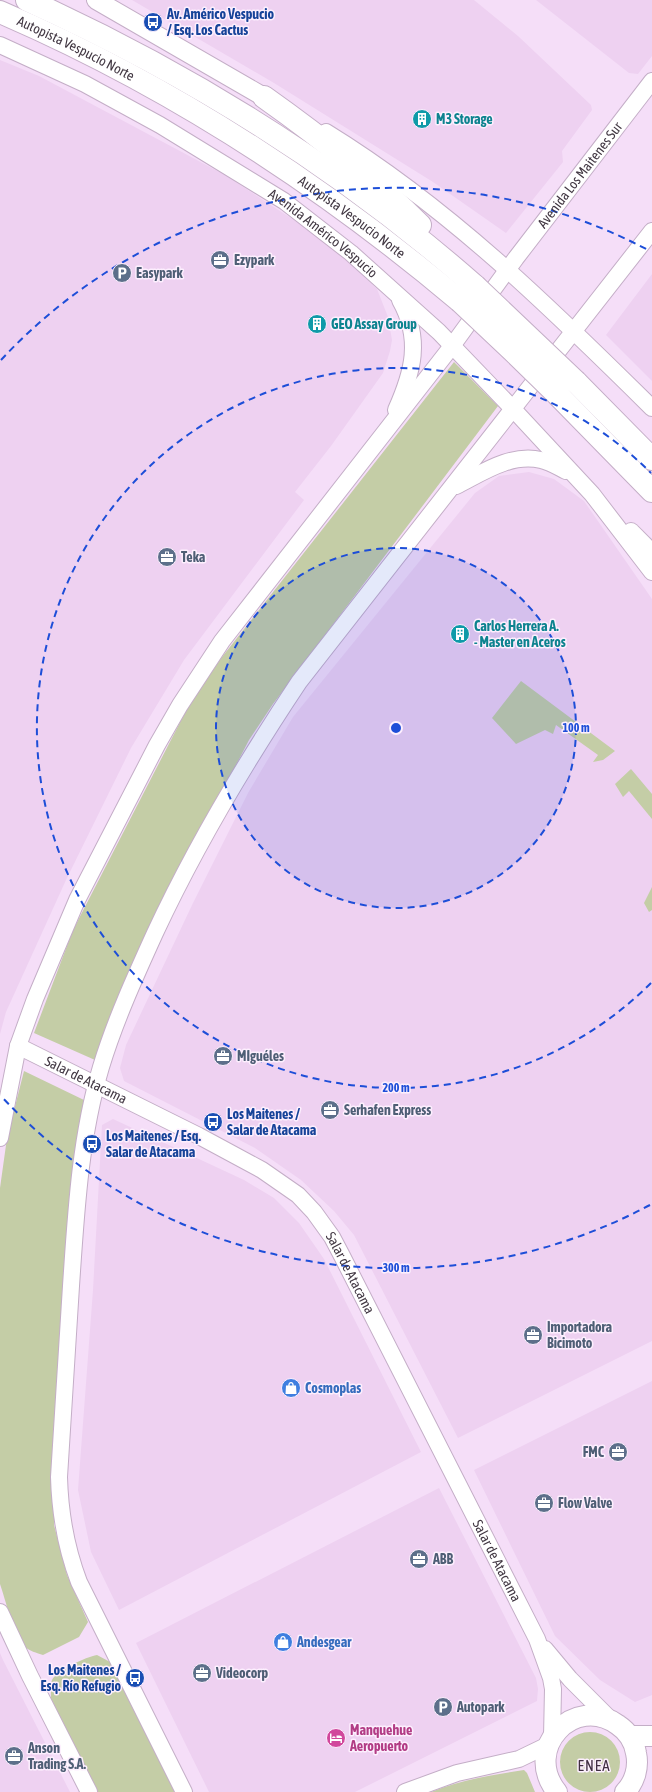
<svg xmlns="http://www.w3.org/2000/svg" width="652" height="1792" font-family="'Asap Condensed',sans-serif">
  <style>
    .built { fill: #eed1f1 }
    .green { fill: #c4cda6 }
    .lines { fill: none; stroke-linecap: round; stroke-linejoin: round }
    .tertiary-casing { stroke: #c4aec7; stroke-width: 18 }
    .secondary-casing { stroke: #c4aec7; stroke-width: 20 }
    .primary-casing { stroke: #c4aec7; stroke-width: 22 }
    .motorway-casing { stroke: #c4aec7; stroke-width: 24 }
    .tertiary { stroke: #fff; stroke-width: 16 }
    .secondary { stroke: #fff; stroke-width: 18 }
    .primary { stroke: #fff; stroke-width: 20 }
    .motorway { stroke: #fff; stroke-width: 22 }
    .motorway-bridge-casing { stroke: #c4aec7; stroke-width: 24; stroke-linecap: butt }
    .motorway-bridge { stroke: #fff; stroke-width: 22 }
    .ring { fill: none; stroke: #1d4ed8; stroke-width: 2; stroke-dasharray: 7 5 }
    .labels { text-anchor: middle; stroke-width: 3; stroke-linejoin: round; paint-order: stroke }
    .transit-label { font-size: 14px; font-weight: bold; fill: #164399; stroke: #fdeffe; text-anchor: start }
    .street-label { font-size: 14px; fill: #423843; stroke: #fdeffe }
    .culture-label { font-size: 14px; font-weight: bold; fill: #0d838f; stroke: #fdeffe; text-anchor: start }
    .service-label { font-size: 14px; font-weight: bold; fill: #4e5e75; stroke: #fdeffe; text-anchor: start }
    .shop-label { font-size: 14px; font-weight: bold; fill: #366cbe; stroke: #fdeffe; text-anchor: start }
    .hotel-label { font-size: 14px; font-weight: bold; fill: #b23c85; stroke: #fdeffe; text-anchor: start }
    .neighbourhood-label { font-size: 15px; letter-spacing: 1px; fill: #402e42; stroke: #fdeffe }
    .centre { fill: #1d4ed8; stroke: #fdeffe; stroke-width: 2 }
    .ring-label { font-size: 12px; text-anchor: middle; font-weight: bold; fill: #1d4ed8; stroke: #fdeffe; stroke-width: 3; stroke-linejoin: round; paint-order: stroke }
  </style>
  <rect width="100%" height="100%" fill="#f5def8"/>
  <path class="built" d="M 132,0 L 474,0 L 518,36 L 591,105 L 592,110 L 562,151 L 563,162 L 506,233 L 433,182 L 274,83 Z
    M 536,0 L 652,0 L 652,56 L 638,74 L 629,73 Z
    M 0,60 L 39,76 L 225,175 L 303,226 L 344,258 L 377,289 L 388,317 L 392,340 L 390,351 L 383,373 L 331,446 L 295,492 L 304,500 L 184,660 L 131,748 L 66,880 L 6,1012 L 0,1034 Z
    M 652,274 L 652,381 L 606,335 Z
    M 529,472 L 554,479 L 584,501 L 652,599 L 652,1341 L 458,1438 L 354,1235 L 334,1211 L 301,1180 L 255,1148 L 124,1081 L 120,1068 L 126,1045 L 193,903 L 248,793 L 293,717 L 475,493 L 499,476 Z
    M 113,1119 L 244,1180 L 274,1198 L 299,1223 L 324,1259 L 421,1452 L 119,1610 L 91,1552 L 78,1490 L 93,1290 L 102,1125 Z
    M 652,1381 L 652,1695 L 635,1702 L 600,1680 L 555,1636 L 474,1470 Z
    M 439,1488 L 536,1678 L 538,1689 L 537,1701 L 355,1792 L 209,1792 L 136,1643 Z
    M 0,1653 L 3,1660 L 70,1792 L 0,1792 Z"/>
  <path class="green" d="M 454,362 L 498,406 L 273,704 L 249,740 L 132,967 L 95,1060 L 34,1033 L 73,930 L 190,703 L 222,657 Z
    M 521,681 L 615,751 L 603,760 L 593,762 L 598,755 L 556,725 L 553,734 L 545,730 L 516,744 L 492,718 Z
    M 631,769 L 652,794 L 652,819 L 629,791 L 623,797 L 615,784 Z
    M 652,887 L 652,910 L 649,912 L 644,903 Z
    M 24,1071 L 84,1100 L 74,1165 L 55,1428 L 54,1525 L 67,1575 L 88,1622 L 79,1637 L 43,1655 C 37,1653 29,1651 24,1646 C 14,1636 5,1598 0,1584 L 0,1188 L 7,1138 Z
    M 97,1655 L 112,1663 L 177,1792 L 98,1792 L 51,1699 C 51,1693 50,1685 52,1680 C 57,1670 86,1657 97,1655 Z
    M560 1762a30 30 0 1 1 60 0a30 30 0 1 1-60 0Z
    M 524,1770 L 527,1773 L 535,1792 L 431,1792 C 460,1780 492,1775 524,1770 Z"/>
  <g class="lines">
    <defs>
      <g id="tertiary">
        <path id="s1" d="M 0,45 L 85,84 L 160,125 L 284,201 L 351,253 L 439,332 L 513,409 L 592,494 L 652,572"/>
        <path d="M 326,132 C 448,207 550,307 652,408"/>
        <path d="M 396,410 C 413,372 422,339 400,300"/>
        <path d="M 456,486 C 482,473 510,453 541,460 C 550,462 558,467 566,471"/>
        <path d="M 631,531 L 652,552"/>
        <path id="s2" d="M 18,1046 L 199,1136 L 262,1170 L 298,1195 L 314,1212 L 332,1237 L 342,1256 L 537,1639 L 551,1678 L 553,1689 L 552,1737"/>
        <path id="s3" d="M 0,1138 L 18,1046 L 35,999 L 77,900 L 157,745 L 180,705 L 222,641 L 452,346 L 516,258 L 652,81"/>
        <path d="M 0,1612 L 30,1676 L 89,1792"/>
        <path d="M 545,1649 L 570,1679 L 612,1721"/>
        <path d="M 184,1792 L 79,1582 C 66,1548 60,1513 59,1477 C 63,1413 67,1349 71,1286 C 76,1212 80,1138 101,1067 C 115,1021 135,977 155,933 C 196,845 245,763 299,682 L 652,231"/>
        <path d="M 405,1792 L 457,1773 L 519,1759 L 548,1745"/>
      </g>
      <path id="secondary" d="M 96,0 L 264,97"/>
      <path id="primary" d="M 629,1736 L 652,1736
        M 557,1792 C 522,1749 574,1693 618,1725 C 627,1731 634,1741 636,1753 C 639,1767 635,1782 625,1792"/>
      <g id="motorway">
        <path d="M 27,0 C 188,73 342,169 475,286"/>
        <path id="s4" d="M 0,12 C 167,84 321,184 460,301"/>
        <path d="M 264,97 C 319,136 372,177 420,225"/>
        <path d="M 576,382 L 652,459"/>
        <path d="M 560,397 L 652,491"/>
      </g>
    </defs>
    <use href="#tertiary" class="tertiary-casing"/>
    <use href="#secondary" class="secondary-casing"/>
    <use href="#primary" class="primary-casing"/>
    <use href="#motorway" class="motorway-casing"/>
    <use href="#tertiary" class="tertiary"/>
    <use href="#secondary" class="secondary"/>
    <use href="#primary" class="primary"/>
    <use href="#motorway" class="motorway"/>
    <defs>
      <path id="motorway-bridge" d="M 475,286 L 576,382
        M 460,301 L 513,351 L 560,397"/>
    </defs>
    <use href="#motorway-bridge" class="motorway-bridge-casing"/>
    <use href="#motorway-bridge" class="motorway-bridge"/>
  </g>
  <circle cx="396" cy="728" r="180" fill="#1d4ed8" fill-opacity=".12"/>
  <g class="ring">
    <circle cx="396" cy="728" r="180"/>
    <path d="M651 983A360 360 0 1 1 651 473"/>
    <path d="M650 1205A540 540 0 0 1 1 1096M1 360A540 540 0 0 1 650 251"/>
  </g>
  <defs>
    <symbol id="bus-disc" viewBox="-11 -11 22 22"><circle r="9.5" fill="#1a4fb4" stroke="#fdeffe"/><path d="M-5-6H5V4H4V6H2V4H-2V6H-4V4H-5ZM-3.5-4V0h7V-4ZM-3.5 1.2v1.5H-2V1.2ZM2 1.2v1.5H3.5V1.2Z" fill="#fff"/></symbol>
    <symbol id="building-disc" viewBox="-11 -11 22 22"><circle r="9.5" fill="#0f9aa8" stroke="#fdeffe"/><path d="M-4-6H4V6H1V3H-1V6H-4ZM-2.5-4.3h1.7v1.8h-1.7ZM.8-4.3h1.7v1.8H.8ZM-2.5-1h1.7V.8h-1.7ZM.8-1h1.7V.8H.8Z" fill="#fff"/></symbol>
    <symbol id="office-disc" viewBox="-11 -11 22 22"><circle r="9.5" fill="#5c6f8a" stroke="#fdeffe"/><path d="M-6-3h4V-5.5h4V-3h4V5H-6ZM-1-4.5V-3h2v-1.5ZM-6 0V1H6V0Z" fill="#fff"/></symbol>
    <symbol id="parking-disc" viewBox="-11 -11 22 22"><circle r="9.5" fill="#5c6f8a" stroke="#fdeffe"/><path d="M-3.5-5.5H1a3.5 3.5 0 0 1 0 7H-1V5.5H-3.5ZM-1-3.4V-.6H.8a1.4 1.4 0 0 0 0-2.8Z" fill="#fff"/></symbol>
    <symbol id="shop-disc" viewBox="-11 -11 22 22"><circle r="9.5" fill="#3f7fe0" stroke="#fdeffe"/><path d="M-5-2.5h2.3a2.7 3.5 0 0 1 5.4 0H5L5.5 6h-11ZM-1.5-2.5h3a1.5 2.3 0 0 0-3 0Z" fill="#fff"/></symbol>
    <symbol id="hotel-disc" viewBox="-11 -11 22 22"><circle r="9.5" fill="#d1479c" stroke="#fdeffe"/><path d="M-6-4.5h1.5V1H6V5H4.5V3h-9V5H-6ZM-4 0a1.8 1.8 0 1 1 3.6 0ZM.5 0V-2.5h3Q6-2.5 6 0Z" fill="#fff"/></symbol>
  </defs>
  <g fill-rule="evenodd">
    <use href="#bus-disc" x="142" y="11" width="22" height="22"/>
    <use href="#building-disc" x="411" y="108" width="22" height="22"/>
    <use href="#office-disc" x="209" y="249" width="22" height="22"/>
    <use href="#parking-disc" x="111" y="262" width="22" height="22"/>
    <use href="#building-disc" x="306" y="313" width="22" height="22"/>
    <use href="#office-disc" x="156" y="546" width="22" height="22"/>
    <use href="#building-disc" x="449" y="623" width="22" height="22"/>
    <use href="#office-disc" x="212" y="1045" width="22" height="22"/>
    <use href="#office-disc" x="319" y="1099" width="22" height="22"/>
    <use href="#bus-disc" x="202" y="1111" width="22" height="22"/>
    <use href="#bus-disc" x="81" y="1133" width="22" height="22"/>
    <use href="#office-disc" x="522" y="1324" width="22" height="22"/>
    <use href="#shop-disc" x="280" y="1377" width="22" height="22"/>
    <use href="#office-disc" x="607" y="1441" width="22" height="22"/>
    <use href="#office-disc" x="533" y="1492" width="22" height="22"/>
    <use href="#office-disc" x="408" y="1548" width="22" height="22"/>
    <use href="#shop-disc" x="272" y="1631" width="22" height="22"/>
    <use href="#office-disc" x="191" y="1662" width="22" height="22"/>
    <use href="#bus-disc" x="124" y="1667" width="22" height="22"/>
    <use href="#parking-disc" x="432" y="1696" width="22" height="22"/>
    <use href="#hotel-disc" x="325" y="1727" width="22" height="22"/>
    <use href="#office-disc" x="3" y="1745" width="22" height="22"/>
  </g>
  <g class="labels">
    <g class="transit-label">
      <text x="167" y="19">Av. Américo Vespucio<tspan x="167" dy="16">/ Esq. Los Cactus</tspan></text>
      <text x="227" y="1119">Los Maitenes /<tspan x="227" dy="16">Salar de Atacama</tspan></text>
      <text x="106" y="1141">Los Maitenes / Esq.<tspan x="106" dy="16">Salar de Atacama</tspan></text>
      <text x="121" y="1675" text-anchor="end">Los Maitenes /<tspan x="121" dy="16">Esq. Río Refugio</tspan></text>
    </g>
    <g class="street-label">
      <text dy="5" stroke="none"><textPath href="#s4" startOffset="84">Autopista Vespucio Norte</textPath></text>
      <text dy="5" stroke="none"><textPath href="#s3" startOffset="1136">Avenida Los Maitenes Sur</textPath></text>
      <text dy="5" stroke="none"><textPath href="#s4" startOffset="408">Autopista Vespucio Norte</textPath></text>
      <text dy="5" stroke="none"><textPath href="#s1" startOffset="375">Avenida Américo Vespucio</textPath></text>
      <text dy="5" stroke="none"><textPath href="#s2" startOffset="76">Salar de Atacama</textPath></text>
      <text dy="5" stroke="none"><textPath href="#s2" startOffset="412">Salar de Atacama</textPath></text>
      <text dy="5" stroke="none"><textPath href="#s2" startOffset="735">Salar de Atacama</textPath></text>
    </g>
    <g class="culture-label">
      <text x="436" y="124">M3 Storage</text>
      <text x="331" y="329">GEO Assay Group</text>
      <text x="474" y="631">Carlos Herrera A.<tspan x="474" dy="16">- Master en Aceros</tspan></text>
    </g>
    <g class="service-label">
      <text x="234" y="265">Ezypark</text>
      <text x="136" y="278">Easypark</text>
      <text x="181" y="562">Teka</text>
      <text x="237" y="1061">MIguéles</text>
      <text x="344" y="1115">Serhafen Express</text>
      <text x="547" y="1332">Importadora<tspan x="547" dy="16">Bicimoto</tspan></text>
      <text x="604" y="1457" text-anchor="end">FMC</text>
      <text x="558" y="1508">Flow Valve</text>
      <text x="433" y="1564">ABB</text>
      <text x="216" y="1678">Videocorp</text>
      <text x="457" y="1712">Autopark</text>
      <text x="28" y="1753">Anson<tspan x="28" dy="16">Trading S.A.</tspan></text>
    </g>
    <g class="shop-label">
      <text x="305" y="1393">Cosmoplas</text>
      <text x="297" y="1647">Andesgear</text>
    </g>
    <g class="hotel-label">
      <text x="350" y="1735">Manquehue<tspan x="350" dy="16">Aeropuerto</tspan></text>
    </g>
    <g class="neighbourhood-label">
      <text x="594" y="1771">ENEA</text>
    </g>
  </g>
  <circle cx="396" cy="728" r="6" class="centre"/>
  <g class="ring-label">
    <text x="576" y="732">100 m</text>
    <text x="396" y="1092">200 m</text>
    <text x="396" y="1272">300 m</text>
  </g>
</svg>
